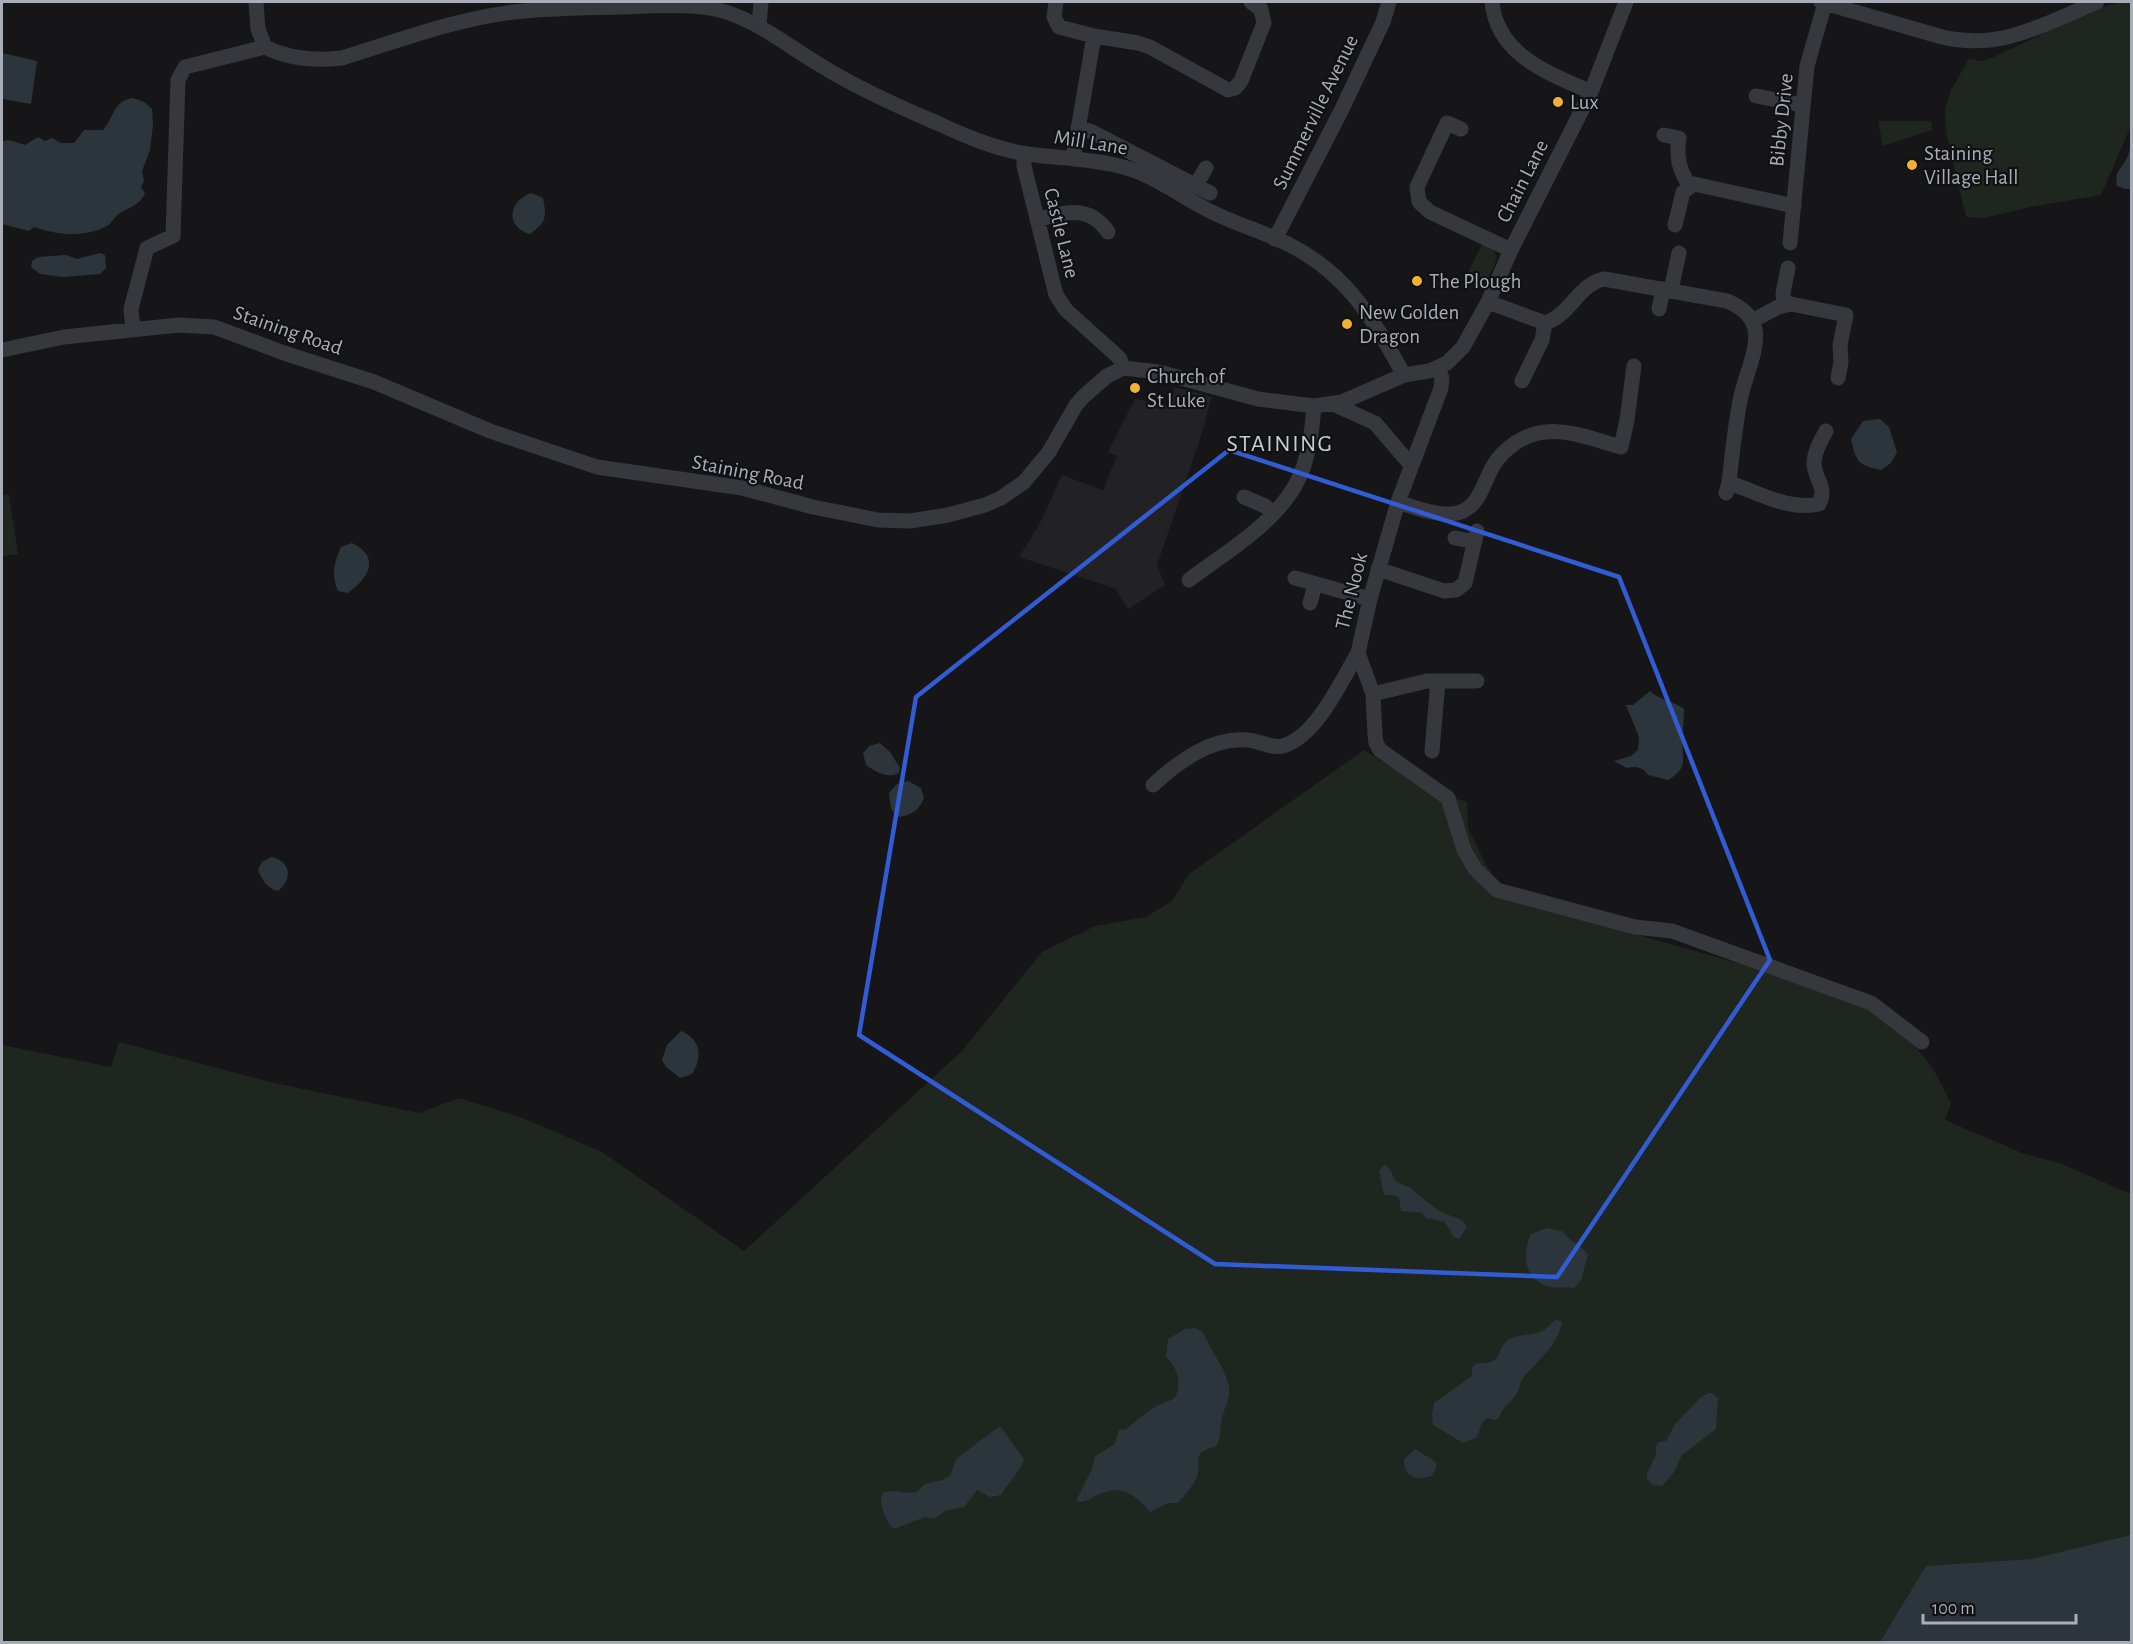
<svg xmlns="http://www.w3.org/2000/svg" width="2133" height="1644" font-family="'Alegreya Sans',sans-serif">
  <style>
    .built { fill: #222225 }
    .green { fill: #1e261f }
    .water { fill: #2c353c }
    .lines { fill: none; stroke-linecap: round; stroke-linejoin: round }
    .minor { stroke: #37383d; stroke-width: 15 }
    .marked { fill: none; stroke: #325cd3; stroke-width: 4.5; stroke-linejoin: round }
    .poi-dot { fill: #f2b134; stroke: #111113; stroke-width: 2 }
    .labels { text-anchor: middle; stroke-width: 4.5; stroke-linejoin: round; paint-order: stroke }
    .poi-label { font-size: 21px; fill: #a8adb8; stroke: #111113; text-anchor: start }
    .street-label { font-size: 21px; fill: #a8adb8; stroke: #111113 }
    .quarter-label { font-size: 24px; letter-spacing: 1.5px; fill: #c9ccd4; stroke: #111113 }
  </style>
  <rect width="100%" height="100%" fill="#161618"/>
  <path class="built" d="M 1175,387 L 1212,397 L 1199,442 L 1157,565 L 1165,585 L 1128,609 L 1116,589 L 1019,557 L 1040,523 L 1062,475 L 1103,490 L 1117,456 L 1108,452 L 1135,399 L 1169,406 Z"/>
  <path class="green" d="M 2119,2 L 2131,2 L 2131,126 L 2101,195 L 2035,206 L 1984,218 L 1966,217 L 1946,131 L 1945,109 L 1951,90 L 1969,59 L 1983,61 L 1996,56 L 2091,11 Z
    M 1878,121 L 1931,121 L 1932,130 L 1883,146 Z
    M 1483,243 L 1494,250 L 1497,259 L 1485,285 L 1466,276 Z
    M 9,494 L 18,554 L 2,556 L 2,496 Z
    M 1364,750 L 1430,791 L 1467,802 L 1468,828 L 1485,863 L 1508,898 L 1769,972 L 1869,1009 L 1904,1032 L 1932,1067 L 1951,1103 L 1945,1120 L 2022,1153 L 2062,1164 L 2131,1194 L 2131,1642 L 2,1642 L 2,1045 L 111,1067 L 119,1042 L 270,1082 L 419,1113 L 459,1098 L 520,1117 L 602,1152 L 744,1251 L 962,1051 L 1042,952 L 1095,926 L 1146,917 L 1172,901 L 1189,874 Z"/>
  <path class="water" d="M 2,53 L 37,61 L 31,104 L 2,99 Z
    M 133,98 L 144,102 L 152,109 L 153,125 L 150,150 L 142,171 L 144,181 L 141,187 L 145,193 C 139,206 131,206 120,213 C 115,216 112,223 107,226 C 84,238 57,235 34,227 L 29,231 L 2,224 L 2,141 L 9,140 L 25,145 L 38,137 L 45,141 L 52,138 L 61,143 L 74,143 L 84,130 L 103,130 C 115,116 113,101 133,98 Z
    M 2131,143 L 2131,189 L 2125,189 L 2117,186 C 2114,169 2121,171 2127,158 C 2129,154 2130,148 2131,143 Z
    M 531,193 L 543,198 C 547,218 546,222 530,234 C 505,227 508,201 531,193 Z
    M 100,253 L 105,255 L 106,268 L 100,274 L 63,277 L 40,274 L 31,267 L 32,261 L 38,257 L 66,255 L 77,259 Z
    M 1880,419 L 1889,427 L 1897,452 L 1891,463 L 1881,470 C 1858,465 1856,462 1851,439 L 1863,421 Z
    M 352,543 C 381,557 369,578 348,593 L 338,591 C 331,575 334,563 341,547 Z
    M 1650,691 C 1659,700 1673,701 1684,709 C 1684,719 1683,729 1682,739 C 1682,759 1689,768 1668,780 L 1648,775 C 1642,767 1636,766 1627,768 L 1614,761 L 1631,756 L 1638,750 L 1639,737 L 1626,705 L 1633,705 Z
    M 880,743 L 890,752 L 900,768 L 899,773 C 887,779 876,772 866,765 L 863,753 L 869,746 Z
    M 908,781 L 921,788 L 924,798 C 919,810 912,815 899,817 L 891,809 L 889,793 L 897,784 Z
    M 271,857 C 291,861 293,879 278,891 C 267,888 262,880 258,870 L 262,862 Z
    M 681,1031 C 701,1039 703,1057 692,1074 L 680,1078 L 666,1067 L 662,1060 L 667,1045 Z
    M 1384,1165 C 1393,1169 1391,1175 1396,1181 C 1403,1187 1412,1185 1417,1194 C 1426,1200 1436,1210 1446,1214 C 1455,1218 1462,1217 1467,1227 L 1459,1239 L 1453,1236 L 1445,1222 L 1426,1218 L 1422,1213 L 1401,1211 L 1399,1198 L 1394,1195 L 1384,1195 L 1379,1171 Z
    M 1547,1228 L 1562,1231 C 1569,1242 1581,1244 1588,1255 L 1581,1280 L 1574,1288 C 1567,1287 1558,1288 1550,1287 C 1524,1280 1521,1255 1531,1234 Z
    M 1556,1319 L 1562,1322 C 1559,1343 1540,1359 1527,1373 C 1521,1379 1520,1388 1516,1395 C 1510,1403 1502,1407 1499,1418 L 1496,1420 L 1487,1418 L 1482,1423 L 1477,1437 L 1463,1443 L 1433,1425 L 1432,1415 L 1434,1403 L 1472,1376 L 1472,1368 L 1476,1363 C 1505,1365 1494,1351 1508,1340 C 1517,1334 1527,1336 1537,1333 C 1545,1331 1551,1324 1556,1319 Z
    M 1195,1328 L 1203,1332 C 1209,1350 1233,1376 1229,1396 C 1227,1403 1224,1411 1222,1418 C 1220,1428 1221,1437 1217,1446 C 1187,1455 1204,1460 1196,1479 C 1192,1487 1184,1496 1178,1503 L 1168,1503 L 1150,1512 C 1133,1492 1120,1484 1095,1496 C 1088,1500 1084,1503 1076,1501 L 1091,1471 L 1095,1456 L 1115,1444 L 1119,1429 L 1125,1430 C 1144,1415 1150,1407 1174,1399 C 1183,1385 1178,1368 1166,1357 L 1168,1339 L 1185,1329 Z
    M 1708,1393 L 1712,1393 L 1718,1398 L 1716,1429 L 1682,1455 L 1674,1472 L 1662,1486 L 1653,1485 L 1647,1479 L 1647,1474 L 1656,1455 L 1656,1446 L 1658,1442 L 1666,1441 L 1675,1424 L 1699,1399 Z
    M 1000,1426 L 1024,1459 C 1019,1473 1009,1482 1001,1495 L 990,1497 L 977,1490 L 964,1507 L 947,1510 L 934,1519 L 925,1517 L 894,1529 C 886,1524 877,1500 883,1492 L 894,1491 L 910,1493 L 917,1492 L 925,1484 L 942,1480 L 950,1475 L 957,1458 Z
    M 1415,1449 L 1436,1462 L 1436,1468 L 1432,1476 C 1415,1481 1404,1477 1404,1459 Z
    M 2131,1535 L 2131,1642 L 1880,1642 L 1926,1566 L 2032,1559 Z"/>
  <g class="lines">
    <path class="minor" d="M 256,2 L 258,29 L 265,47 C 289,59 315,61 342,58 C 398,41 455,19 514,12 C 549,8 585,8 621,7 C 650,6 681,4 710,8 C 753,16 784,44 820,65 C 857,88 897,106 937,123 C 965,136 991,147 1021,153 C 1052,158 1084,158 1115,165 C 1149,172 1176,193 1206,209 C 1232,223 1261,231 1288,244 C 1349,275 1372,318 1404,375
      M 1056,2 L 1054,17 L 1059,27 L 1094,36 L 1073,159
      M 1492,2 C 1497,55 1548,73 1591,92
      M 1821,2 L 1942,37 C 2001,51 2044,24 2097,2
      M 759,25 L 761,2
      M 1094,36 L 1138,43 L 1150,47 L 1228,90 L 1235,88 L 1241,81 L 1264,23 L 1261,9 L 1251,2
      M 1756,96 L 1802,105
      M 1078,127 L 1092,132 L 1210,193
      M 1461,129 L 1447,123 L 1417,187 L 1419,202 L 1430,212 L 1511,250
      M 1664,135 L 1679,138 C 1676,158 1679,168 1689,186
      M 1024,153 L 1024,166 L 1056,295 L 1066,310 L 1115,354 L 1120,359 L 1123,368
      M 1196,185 L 1206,168
      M 1037,220 C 1064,212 1089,204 1108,232
      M 1675,225 L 1683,192 L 1694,184 L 1794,206
      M 1275,239 L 1342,109 L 1383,22 L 1389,2
      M 1790,243 L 1807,66 L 1825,3
      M 1671,290 L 1679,253
      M 1488,302 L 1545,323 L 1542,340 L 1522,381
      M 1784,305 L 1783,293 L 1788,268
      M 1659,309 L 1663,289
      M 1752,321 L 1778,307 L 1791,304 L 1846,315 L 1840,345 L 1841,362 L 1838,378
      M 1545,323 C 1571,315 1577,285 1604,279 L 1727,301 C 1739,306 1752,315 1755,329 C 1759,348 1745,377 1741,396 C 1735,425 1732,454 1729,483 L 1726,493
      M 133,330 L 131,309 L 147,248 L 173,236 L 178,80 L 185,67 L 265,47
      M 2,350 L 64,337 L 179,325 L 214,327 L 284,353 L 374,382 L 490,431 L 597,467 L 742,488 L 813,507 L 878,520 L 910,521 L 948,515 L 985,505 L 1001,498 L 1024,482 L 1049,452 L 1076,405 L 1084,396 L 1107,376 L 1123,368 L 1159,372 L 1258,399 L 1314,406 L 1342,402 L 1404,375 L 1429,371 L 1447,363 L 1463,347 L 1488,302 L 1511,250 L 1591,92 L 1626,2
      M 1438,368 L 1442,378 L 1441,388 L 1398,502 L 1370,599 L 1358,653 L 1373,694 L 1375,735 L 1376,743 L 1380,750 L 1448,798 L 1464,850 L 1475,869 L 1497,890 L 1635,927 L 1672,931 L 1871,1003 L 1922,1042
      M 1333,404 L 1375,423 L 1411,465
      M 1729,483 C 1759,492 1787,511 1819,504 C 1828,488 1814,478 1814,463 C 1814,452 1821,440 1826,431
      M 1244,497 L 1265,506 L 1273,513
      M 1398,502 C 1414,507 1433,515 1451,514 C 1479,512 1482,485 1493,466 C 1504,448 1524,434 1545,432 C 1570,429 1598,441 1621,447 L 1627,420 L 1634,366
      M 1455,538 L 1475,542
      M 1378,569 L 1444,591 L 1456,590 L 1465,583 L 1477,531
      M 1295,578 L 1370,599
      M 1189,580 C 1226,552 1275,524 1297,482 C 1309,459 1312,431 1314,406
      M 1310,603 L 1315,585
      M 1373,694 L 1427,681 L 1477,681
      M 1432,751 L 1438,681
      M 1153,785 C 1178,762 1211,737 1247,740 C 1258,740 1272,749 1283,746 C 1317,736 1341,681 1358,653"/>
  </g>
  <path class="marked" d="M 1229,450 L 1619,577 L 1770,960 L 1557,1277 L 1215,1264 L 859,1035 L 916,697 Z"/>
  <g class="poi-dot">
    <circle cx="1558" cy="102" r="6"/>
    <circle cx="1912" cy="165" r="6"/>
    <circle cx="1417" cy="281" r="6"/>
    <circle cx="1347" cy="324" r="6"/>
    <circle cx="1135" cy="388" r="6"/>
  </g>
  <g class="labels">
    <g class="poi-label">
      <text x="1570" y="109">Lux</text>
      <text x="1924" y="160">Staining<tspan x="1924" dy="24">Village Hall</tspan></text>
      <text x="1429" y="288">The Plough</text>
      <text x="1359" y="319">New Golden<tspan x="1359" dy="24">Dragon</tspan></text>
      <text x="1147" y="383">Church of<tspan x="1147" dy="24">St Luke</tspan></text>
    </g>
    <g class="street-label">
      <text transform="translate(1315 112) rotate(-64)" y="7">Summerville Avenue</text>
      <text transform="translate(1781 120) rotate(-84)" y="7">Bibby Drive</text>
      <text transform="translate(1091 142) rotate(9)" y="7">Mill Lane</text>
      <text transform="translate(1522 181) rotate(-63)" y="7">Chain Lane</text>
      <text transform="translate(1062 233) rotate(76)" y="7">Castle Lane</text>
      <text transform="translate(288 330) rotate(19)" y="7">Staining Road</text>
      <text transform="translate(748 472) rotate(11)" y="7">Staining Road</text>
      <text transform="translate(1351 591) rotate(-76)" y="7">The Nook</text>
    </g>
    <g class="quarter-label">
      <text x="1280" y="451">STAINING</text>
    </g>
  </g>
  <rect width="2133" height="1644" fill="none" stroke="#a8adb8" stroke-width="6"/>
  <path d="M1923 1614v9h153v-9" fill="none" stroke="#a8adb8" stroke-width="3"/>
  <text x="1932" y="1614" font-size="18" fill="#a8adb8" stroke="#111113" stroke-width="4.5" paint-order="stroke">100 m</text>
</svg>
